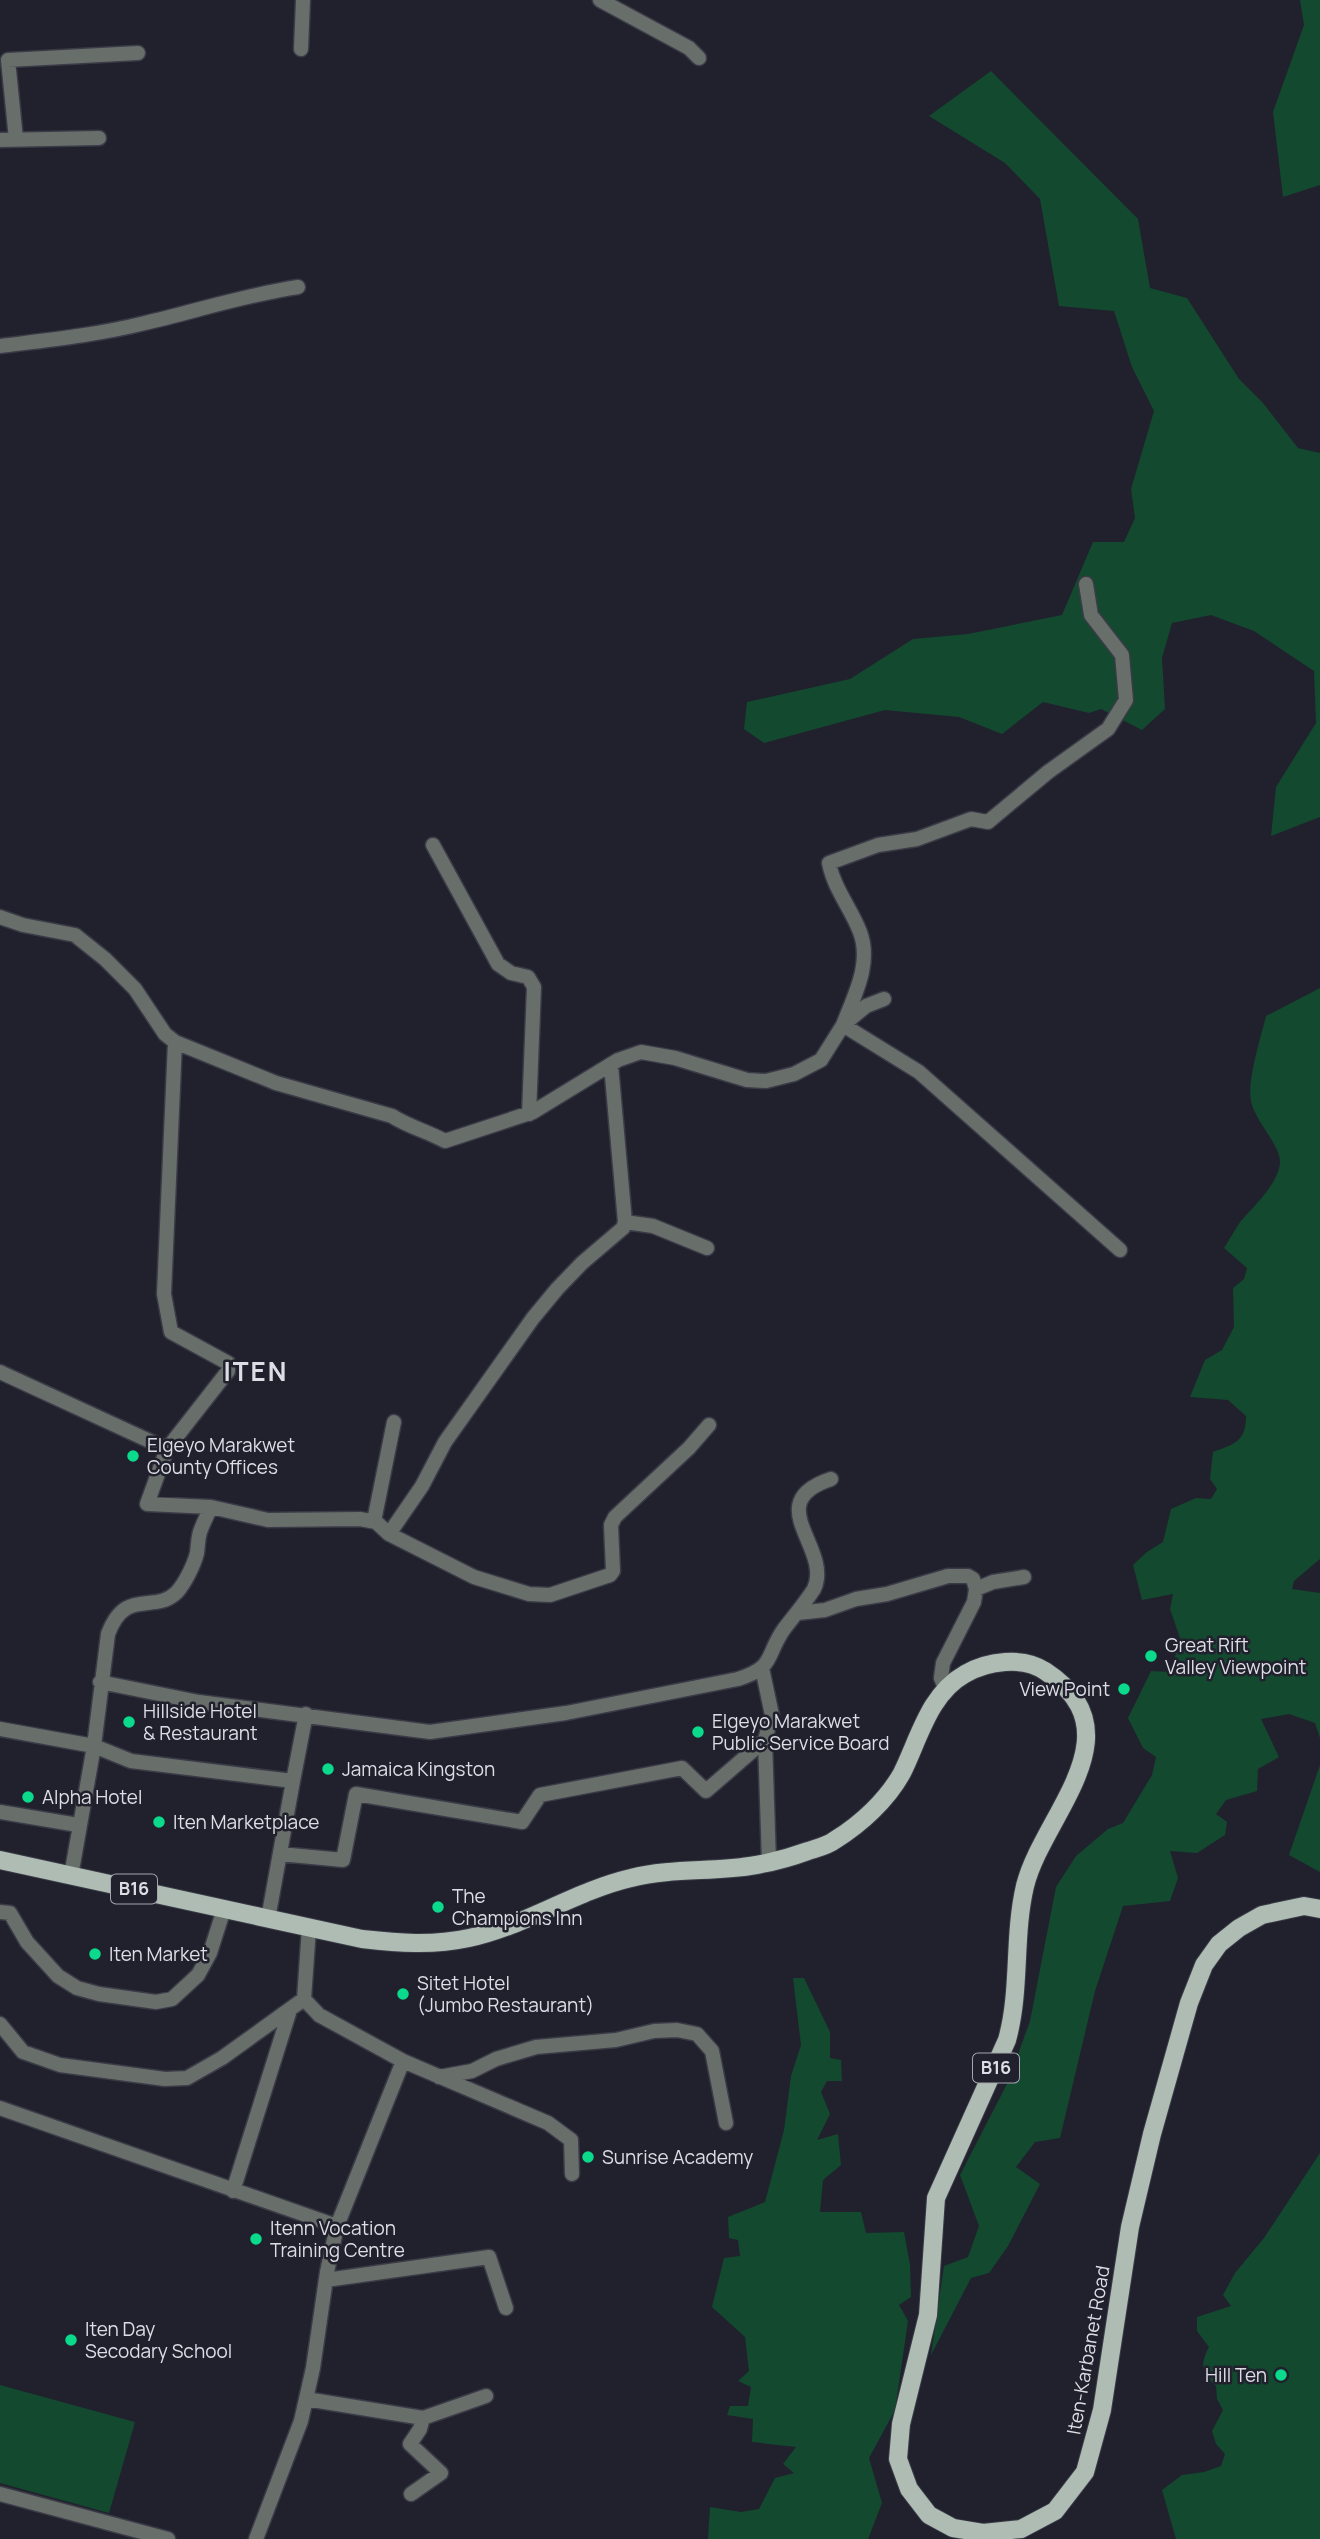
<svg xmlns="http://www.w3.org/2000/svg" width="1320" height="2539" font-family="Manrope,sans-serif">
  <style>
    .green { fill: #13492f }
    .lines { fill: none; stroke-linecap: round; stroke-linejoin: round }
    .minor-casing { stroke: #3a3b47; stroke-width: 17 }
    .major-casing { stroke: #3a3b47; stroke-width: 20 }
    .minor { stroke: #686e6a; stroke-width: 14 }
    .major { stroke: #aebcb3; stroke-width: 18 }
    .poi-dot { fill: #0bd98b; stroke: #20212d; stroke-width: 2.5 }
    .labels { text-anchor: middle; stroke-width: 5; stroke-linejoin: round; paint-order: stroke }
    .shield { fill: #20212d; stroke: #a4a5ae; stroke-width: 2 }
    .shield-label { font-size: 18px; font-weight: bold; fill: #dcdde5 }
    .poi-label { font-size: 19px; fill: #dcdde5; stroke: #20212d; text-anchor: start }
    .street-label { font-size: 19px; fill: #dcdde5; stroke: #20212d }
    .district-label { font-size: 26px; font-weight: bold; letter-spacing: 2px; fill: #dcdde5; stroke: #20212d }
  </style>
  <rect width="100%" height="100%" fill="#20212d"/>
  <path class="green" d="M 1300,0 L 1320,0 L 1320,185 L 1283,197 L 1273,112 L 1304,25 Z
    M 991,71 L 1138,219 L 1150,288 L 1187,298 L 1239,379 L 1263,403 L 1298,448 L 1320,453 L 1320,817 L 1271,836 L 1276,787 L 1316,723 L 1314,671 L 1254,631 L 1211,615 L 1172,623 L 1162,658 L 1165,709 L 1142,730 L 1101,709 L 1089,713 L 1043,702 L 1002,734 L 959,717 L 885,710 L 764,743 L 744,729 L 747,702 L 850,679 L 913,639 L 968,634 L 1062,615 L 1093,542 L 1124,542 L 1135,518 L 1131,489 L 1154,411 L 1132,367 L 1114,311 L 1059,306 L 1040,199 L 1005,163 L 929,116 Z
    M 1320,988 L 1320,1559 L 1294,1581 L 1292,1589 L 1320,1593 L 1320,1738 L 1315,1723 L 1289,1714 L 1261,1719 L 1279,1757 L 1258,1769 L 1257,1791 L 1226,1800 L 1216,1814 L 1227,1822 L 1225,1835 L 1197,1853 L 1170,1851 L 1178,1878 L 1170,1901 L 1123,1906 L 1095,1991 L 1060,2138 L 1035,2142 L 1016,2167 L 1040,2184 L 1008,2246 L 989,2273 L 971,2278 L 931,2355 L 944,2266 L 968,2257 L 979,2226 L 960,2175 L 1008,2082 L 1030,2021 L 1056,1887 L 1076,1856 L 1108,1829 L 1123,1823 L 1152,1775 L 1156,1757 L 1143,1748 L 1128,1718 L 1151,1671 L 1171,1672 L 1180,1638 L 1170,1609 L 1173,1594 L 1142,1600 L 1133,1565 L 1147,1552 L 1163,1542 L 1171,1509 L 1196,1498 L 1211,1499 L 1217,1489 L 1210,1479 L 1213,1452 C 1235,1444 1246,1441 1246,1416 L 1228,1400 L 1190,1397 L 1205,1360 L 1222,1350 L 1234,1327 L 1233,1288 L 1244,1279 L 1247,1268 L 1224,1248 C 1230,1239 1235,1229 1241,1221 C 1254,1206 1278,1184 1280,1163 C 1281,1145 1255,1122 1251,1101 C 1247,1080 1261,1037 1266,1016 Z
    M 1320,1765 L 1320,1872 L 1289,1855 Z
    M 793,1978 L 804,1978 L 830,2032 L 830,2058 L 841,2060 L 842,2081 L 827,2081 L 821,2092 L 830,2114 L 817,2140 L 838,2134 L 841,2165 L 823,2180 L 820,2212 L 861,2212 L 866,2233 L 904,2232 L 910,2265 L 911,2297 L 899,2305 L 908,2321 L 895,2410 L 869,2458 L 882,2503 L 868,2539 L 708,2539 L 710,2507 L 741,2512 L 759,2509 L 775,2478 L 794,2473 L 783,2464 L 796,2447 L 752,2442 L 753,2419 L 727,2415 L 730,2406 L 748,2406 L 751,2387 L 738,2381 L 749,2371 L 745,2337 L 712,2307 L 724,2258 L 740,2256 L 738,2240 L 729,2238 L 728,2217 L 765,2202 L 784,2130 L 791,2076 L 801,2045 Z
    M 1320,2153 L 1320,2539 L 1176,2539 L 1162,2490 L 1182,2475 L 1204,2472 L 1221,2466 L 1225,2454 L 1216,2444 L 1212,2431 L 1223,2410 L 1217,2399 L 1216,2386 C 1201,2374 1200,2363 1209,2347 L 1197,2331 L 1197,2317 L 1231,2306 L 1223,2295 L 1235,2273 L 1264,2238 Z
    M 0,2385 L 135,2422 L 109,2513 L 0,2483 Z"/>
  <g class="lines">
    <defs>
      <path id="minor" d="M 600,0 L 689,48 L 699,58
        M 301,49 L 303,0
        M 16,139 L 8,60 L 138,53
        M 0,140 L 99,138
        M 0,346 C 48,340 97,335 145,323 C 196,311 245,295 298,287
        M 1086,584 L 1091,615 L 1122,655 L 1126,700 L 1108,729 L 1048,772 L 988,822 L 971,819 L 917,839 L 878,845 L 829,863 C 834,889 851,908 860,932 C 872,964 854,996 843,1025 L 919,1072 L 1120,1250
        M 433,845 L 498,964 L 511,973 L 528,977 L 534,987 L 529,1114
        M 0,917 L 23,925 L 75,935 L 105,959 L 135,989 L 165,1034 L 175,1042 L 276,1083 L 392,1116 C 409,1127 427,1131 445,1141 L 533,1112 L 618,1060 L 641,1052 L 675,1058 L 747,1080 L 766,1081 L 794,1074 L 821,1060 L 843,1025 L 866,1006 L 884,999
        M 611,1065 L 625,1222
        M 0,1372 L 167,1449 L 228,1371 L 228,1363 L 171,1332 L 164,1294 L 175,1042
        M 167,1449 L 147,1504 L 211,1507
        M 374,1521 L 394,1422
        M 389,1534 L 422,1486 L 445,1442 L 533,1318 L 557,1289 L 582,1263 L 623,1228 L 625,1222 L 653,1226 L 707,1248
        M 976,1589 L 993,1582 L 1024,1577
        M 798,1613 L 825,1610 L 856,1599 L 887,1594 L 948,1576 L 968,1576 L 973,1579 L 976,1589 L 974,1602 L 943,1663 L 941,1678 L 946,1690
        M 762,1668 L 772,1715 L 765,1740 L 769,1862
        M 100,1682 L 199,1702 L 430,1732 L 566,1713 L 738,1679 C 776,1667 765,1656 784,1629 C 794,1616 805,1603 814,1589 C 833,1548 759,1503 831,1479
        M 0,1729 L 94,1746 L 131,1761 L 293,1781 L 268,1919
        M 293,1781 L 306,1714
        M 0,1812 L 78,1825
        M 280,1854 L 343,1860 L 356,1794 L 522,1822 L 540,1795 L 682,1768 L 706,1791 L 765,1740
        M 71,1876 L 94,1746 L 108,1634 C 126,1586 154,1615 177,1592 C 185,1583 194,1565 197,1553 C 198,1546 198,1538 200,1532 C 203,1523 207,1516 211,1507 L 268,1520 L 360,1519 L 376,1522 L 389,1534 L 474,1577 L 529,1594 L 550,1595 L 610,1575 L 613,1571 L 611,1525 L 615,1517 L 689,1448 L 709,1425
        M 0,1912 L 10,1913 L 27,1942 L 58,1976 L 77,1988 L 99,1994 L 156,2002 L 172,1999 L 198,1975 L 210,1953 L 224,1909
        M 0,2024 L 23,2052 L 60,2065 L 165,2079 L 187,2078 L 222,2058 L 304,1999
        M 403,2061 L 548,2123 L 571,2140 L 572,2174
        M 439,2077 L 472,2071 L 496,2059 L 536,2047 L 616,2040 L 654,2031 L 677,2030 L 697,2034 L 712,2051 L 726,2123
        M 0,2108 L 337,2226
        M 233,2191 L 290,2010
        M 326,2280 L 489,2257 L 506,2308
        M 306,2399 L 423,2418 L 486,2396
        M 0,2494 L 168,2539
        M 411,2494 L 441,2473 L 410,2444 L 420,2429 L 423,2418
        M 256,2539 L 301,2421 L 313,2368 L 327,2272 L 337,2226 L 403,2061 L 319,2015 L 304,1999 L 309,1928"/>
      <path id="major" d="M 0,1860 L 362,1939 C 398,1943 432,1946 469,1938 C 525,1926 575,1891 631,1878 C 670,1868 711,1872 750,1866 C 770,1863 789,1858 808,1851 C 817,1848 827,1846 835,1840 C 861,1824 887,1800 902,1773 C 919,1739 929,1694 965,1674 C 987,1661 1023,1656 1045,1671 C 1140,1733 1043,1814 1025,1886 C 1013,1937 1021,1990 1007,2040 L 936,2198 L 928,2315 L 901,2424 L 898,2459 L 909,2489 L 929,2515 L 953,2528 L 983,2533 L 1021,2529 L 1055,2511 L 1085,2472 L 1102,2410 L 1130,2227 L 1152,2134 L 1189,2003 L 1204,1965 L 1219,1944 L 1239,1928 L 1262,1915 L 1304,1906 L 1320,1909"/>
    </defs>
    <use href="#minor" class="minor-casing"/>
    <use href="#major" class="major-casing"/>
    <use href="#minor" class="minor"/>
    <use href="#major" class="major"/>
  </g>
  <g class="poi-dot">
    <circle cx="133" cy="1456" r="7"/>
    <circle cx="1151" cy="1656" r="7"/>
    <circle cx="1124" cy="1689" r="7"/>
    <circle cx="129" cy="1722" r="7"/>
    <circle cx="698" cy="1732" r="7"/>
    <circle cx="328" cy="1769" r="7"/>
    <circle cx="28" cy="1797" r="7"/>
    <circle cx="159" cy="1822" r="7"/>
    <circle cx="438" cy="1907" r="7"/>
    <circle cx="95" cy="1954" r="7"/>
    <circle cx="403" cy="1994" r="7"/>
    <circle cx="588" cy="2157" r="7"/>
    <circle cx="256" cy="2239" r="7"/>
    <circle cx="71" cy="2340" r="7"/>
    <circle cx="1281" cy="2375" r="7"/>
  </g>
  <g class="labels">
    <g class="shield">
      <rect x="111" y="1874.5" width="46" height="29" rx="5"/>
      <rect x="973" y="2053.5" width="46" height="29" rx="5"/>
    </g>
    <g class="shield-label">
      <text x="134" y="1895">B16</text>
      <text x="996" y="2074">B16</text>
    </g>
    <g class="poi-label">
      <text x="147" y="1452">Elgeyo Marakwet<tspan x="147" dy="22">County Offices</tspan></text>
      <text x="1165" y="1652">Great Rift<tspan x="1165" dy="22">Valley Viewpoint</tspan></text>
      <text x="1110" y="1696" text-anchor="end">View Point</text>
      <text x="143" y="1718">Hillside Hotel<tspan x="143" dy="22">&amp; Restaurant</tspan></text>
      <text x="712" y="1728">Elgeyo Marakwet<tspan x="712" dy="22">Public Service Board</tspan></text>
      <text x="342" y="1776">Jamaica Kingston</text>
      <text x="42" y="1804">Alpha Hotel</text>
      <text x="173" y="1829">Iten Marketplace</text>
      <text x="452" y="1903">The<tspan x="452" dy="22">Champions Inn</tspan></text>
      <text x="109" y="1961">Iten Market</text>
      <text x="417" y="1990">Sitet Hotel<tspan x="417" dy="22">(Jumbo Restaurant)</tspan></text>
      <text x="602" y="2164">Sunrise Academy</text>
      <text x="270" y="2235">Itenn Vocation<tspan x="270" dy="22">Training Centre</tspan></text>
      <text x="85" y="2336">Iten Day<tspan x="85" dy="22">Secodary School</tspan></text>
      <text x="1267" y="2382" text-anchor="end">Hill Ten</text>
    </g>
    <g class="street-label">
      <text transform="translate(1088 2350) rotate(-80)" y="7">Iten-Karbanet Road</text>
    </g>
    <g class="district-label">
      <text x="256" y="1381">ITEN</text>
    </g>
  </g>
</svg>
